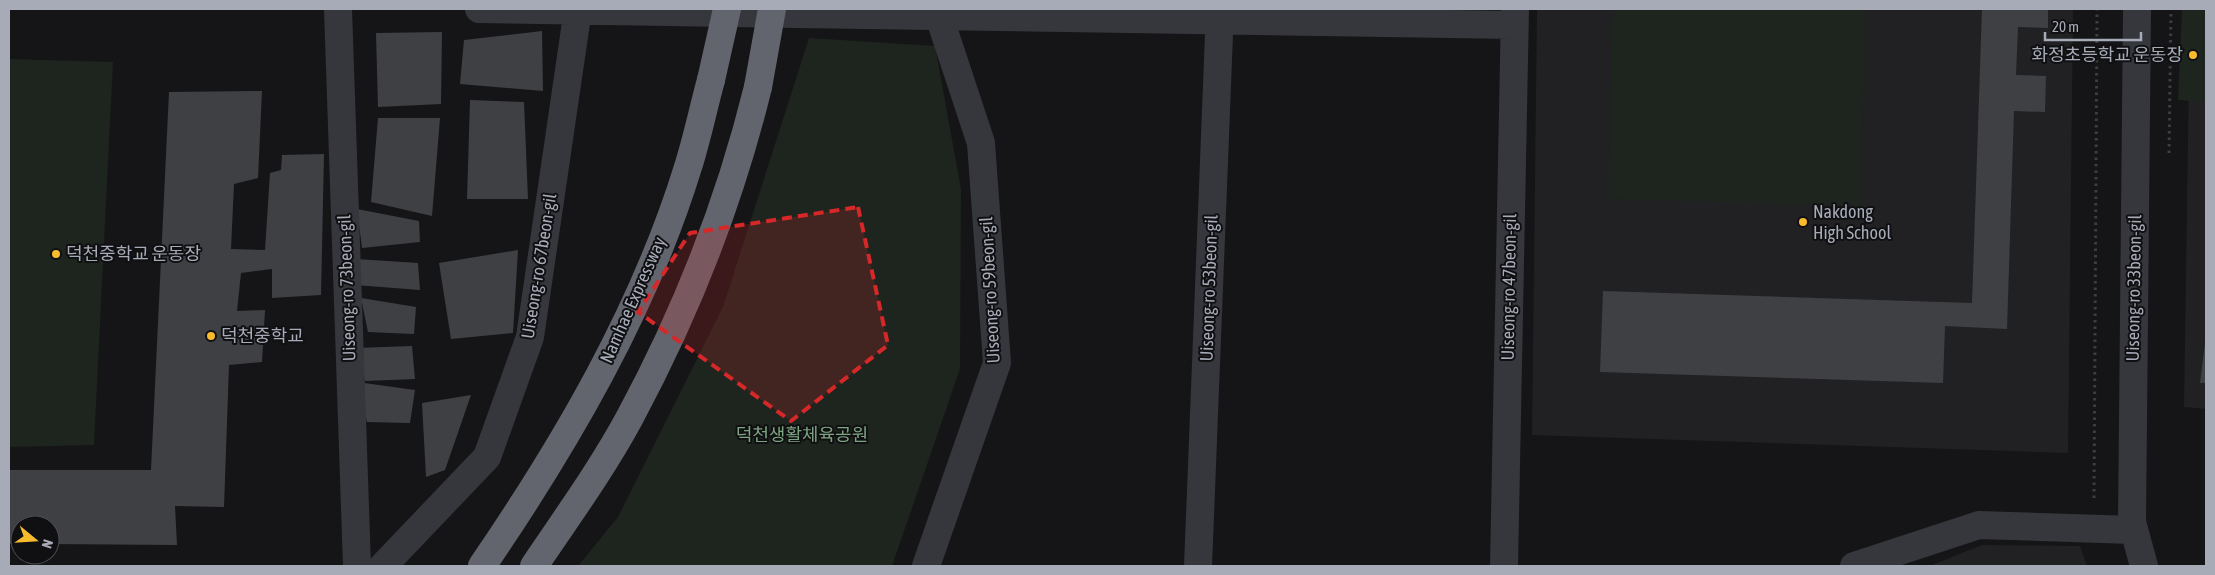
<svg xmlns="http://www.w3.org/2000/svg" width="2215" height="575" font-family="'Asap Condensed','Noto Sans KR',sans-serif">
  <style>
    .built { fill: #212124 }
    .green { fill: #1d251e }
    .building { fill: #3f4044 }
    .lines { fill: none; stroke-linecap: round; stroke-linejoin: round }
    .path { stroke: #3c3e43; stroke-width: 3; stroke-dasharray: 2.5 4; stroke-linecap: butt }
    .minor { stroke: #36373c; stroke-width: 28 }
    .highway { stroke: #62656e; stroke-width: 28 }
    .highway-bridge { stroke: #62656e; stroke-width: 28 }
    .marked { fill: #d62828; fill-opacity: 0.2; stroke: #d62828; stroke-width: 4; stroke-dasharray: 10 6; stroke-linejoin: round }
    .poi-dot { fill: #f8bb2d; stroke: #101012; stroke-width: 2 }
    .labels { text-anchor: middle; stroke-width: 4; stroke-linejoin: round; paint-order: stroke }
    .poi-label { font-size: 18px; fill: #a7abb8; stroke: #101012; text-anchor: start }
    .street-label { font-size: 18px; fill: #a7abb8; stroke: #101012 }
    .park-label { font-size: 18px; fill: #7da481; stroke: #101012 }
  </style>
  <rect width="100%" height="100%" fill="#151517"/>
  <path class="built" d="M 1537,9 L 2073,9 L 2068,453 L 1532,435 Z
    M 2190,9 L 2206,9 L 2206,409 L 2184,407 Z
    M 1982,545 L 2080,546 L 2087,566 L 1929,566 Z"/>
  <path class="green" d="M 1613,9 L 1865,9 L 1860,206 L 1608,199 Z
    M 2182,9 L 2206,9 L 2206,102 L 2178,100 Z
    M 809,38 L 935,46 L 961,189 L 960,369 L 892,566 L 578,566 L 618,517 L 723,307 Z
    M 9,59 L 113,62 L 94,445 L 9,447 Z"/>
  <path class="building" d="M 1982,9 L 2048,9 L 2048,28 L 2018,27 L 2016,75 L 2046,76 L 2045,112 L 2014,111 L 2007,329 L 1945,326 L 1943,383 L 1600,372 L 1603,291 L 1972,303 Z
    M 542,31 L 543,91 L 460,84 L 464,40 Z
    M 442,32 L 441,104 L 378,107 L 376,33 Z
    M 262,91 L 258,178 L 234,184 L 231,249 L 265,250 L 270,173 L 281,170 L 282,155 L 324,154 L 321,295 L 272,298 L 272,269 L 241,273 L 237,311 L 265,310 L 262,362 L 229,365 L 224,507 L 175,506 L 177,545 L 50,544 L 50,525 L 20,525 L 20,544 L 9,544 L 9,470 L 151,470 L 169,92 Z
    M 470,100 L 524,102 L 528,199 L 467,199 Z
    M 378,118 L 440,118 L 432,216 L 371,202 Z
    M 357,209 L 419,221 L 420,242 L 362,248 Z
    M 518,250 L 513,333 L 451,339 L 439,263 Z
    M 356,259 L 418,263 L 420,290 L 355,285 Z
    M 361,298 L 416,307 L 414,334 L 368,332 Z
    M 2205,343 L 2206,343 L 2206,383 L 2200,383 Z
    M 412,346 L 415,379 L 365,381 L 356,348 Z
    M 357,382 L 415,390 L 410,423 L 367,422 Z
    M 471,395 L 445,470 L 426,477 L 422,403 Z"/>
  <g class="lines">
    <path class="path" d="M 2169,153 L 2171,9
      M 2094,498 L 2097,9"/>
    <path class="minor" d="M 338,9 L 357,566
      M 479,9 L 1514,25
      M 2137,9 L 2132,522 L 2144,566
      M 383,566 L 487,457 L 530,337 L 578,9
      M 926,566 L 997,363 L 981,143 L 939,16 L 940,9
      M 1198,566 L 1220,9
      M 1504,566 L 1515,9
      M 1854,566 L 1979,525 L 2134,530"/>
    <path class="highway" d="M 482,566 C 566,443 644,310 688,167 C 697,139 703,109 711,80
      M 534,566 C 567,517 602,469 630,417 C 686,313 730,201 758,87"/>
    <path class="highway-bridge" d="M 711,80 L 727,9
      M 758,87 L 772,9"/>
  </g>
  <path class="marked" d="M 858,207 L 888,345 L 791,421 L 638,312 L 690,233 Z"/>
  <g class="poi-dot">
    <circle cx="2193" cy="55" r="5"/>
    <circle cx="1803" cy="222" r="5"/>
    <circle cx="56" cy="254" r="5"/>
    <circle cx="211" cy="336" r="5"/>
  </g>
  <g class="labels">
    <g class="poi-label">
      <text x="2183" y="61" text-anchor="end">화정초등학교 운동장</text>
      <text x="1813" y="218">Nakdong<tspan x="1813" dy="21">High School</tspan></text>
      <text x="66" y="260">덕천중학교 운동장</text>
      <text x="221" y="342">덕천중학교</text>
    </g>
    <g class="street-label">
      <text transform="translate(539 266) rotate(-81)" y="6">Uiseong-ro 67beon-gil</text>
      <text transform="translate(1509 287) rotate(-89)" y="6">Uiseong-ro 47beon-gil</text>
      <text transform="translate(347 288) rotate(-92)" y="6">Uiseong-ro 73beon-gil</text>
      <text transform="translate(1209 288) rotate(-88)" y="6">Uiseong-ro 53beon-gil</text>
      <text transform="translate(2134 288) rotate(-89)" y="6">Uiseong-ro 33beon-gil</text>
      <text transform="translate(990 290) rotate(-93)" y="6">Uiseong-ro 59beon-gil</text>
      <text transform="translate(633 300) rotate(-66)" y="6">Namhae Expressway</text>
    </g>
    <g class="park-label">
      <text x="802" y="441">덕천생활체육공원</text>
    </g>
  </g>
  <rect width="2215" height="575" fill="none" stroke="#a7abb8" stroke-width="20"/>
  <g transform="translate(35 540) rotate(108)"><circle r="24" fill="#101012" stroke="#4c4e54"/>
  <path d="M0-4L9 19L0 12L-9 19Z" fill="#f8bb2d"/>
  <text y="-8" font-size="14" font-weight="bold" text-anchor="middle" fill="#a7abb8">N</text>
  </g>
  <path d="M2045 32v8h96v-8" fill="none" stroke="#a7abb8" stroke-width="2.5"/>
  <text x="2052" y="32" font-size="15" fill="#a7abb8" stroke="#101012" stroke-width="4" paint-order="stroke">20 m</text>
</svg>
